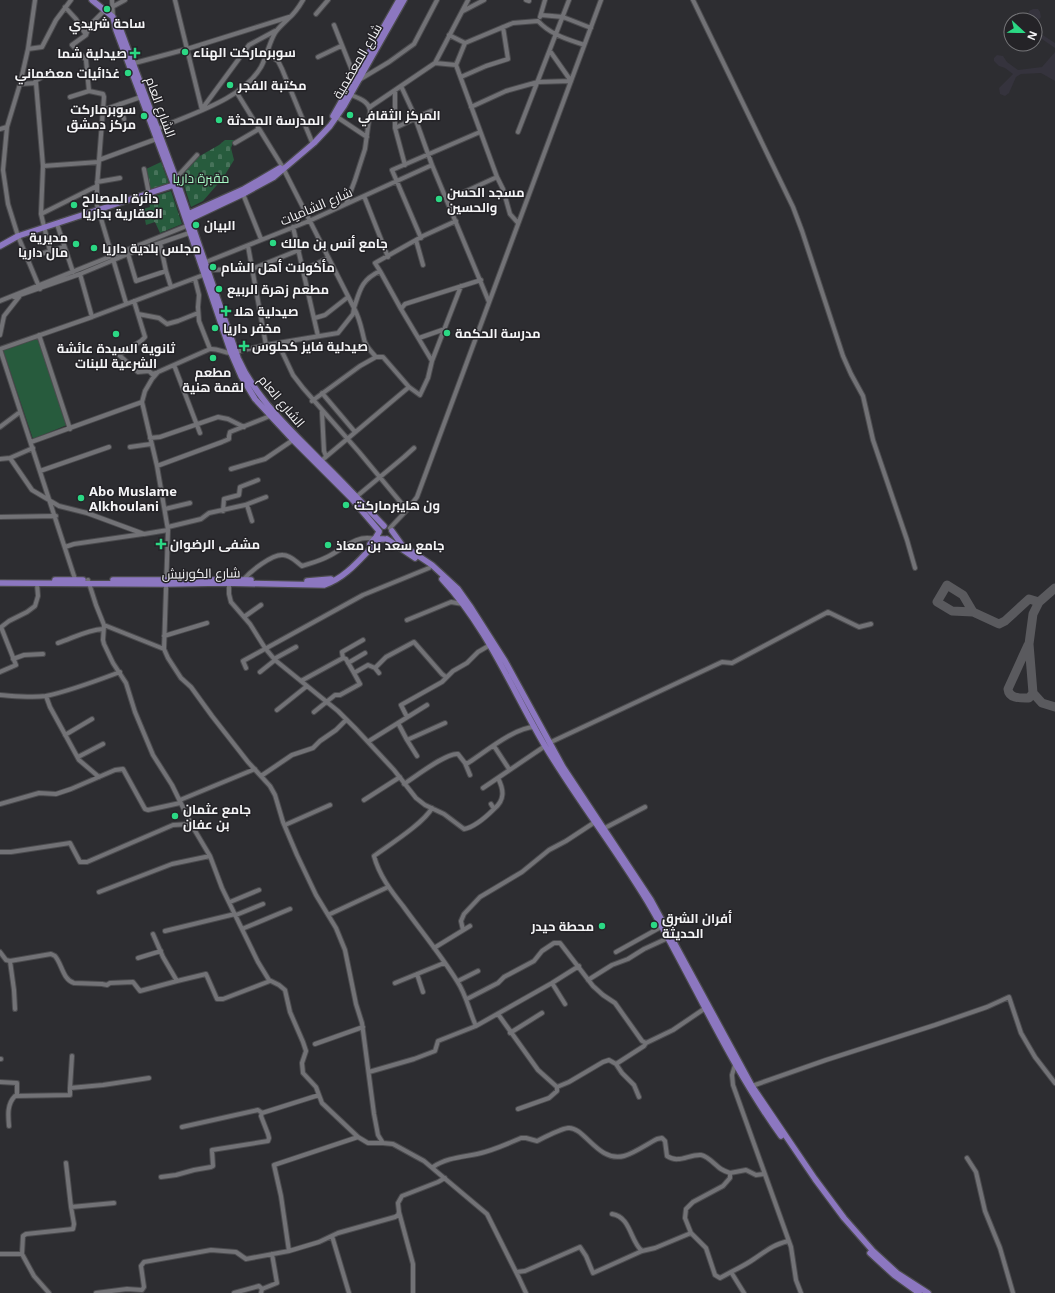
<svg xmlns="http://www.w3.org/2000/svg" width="1055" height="1293" font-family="'Noto Sans',Cairo,sans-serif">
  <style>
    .built { fill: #35333d }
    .green { fill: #275b3d }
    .cemetery { fill: url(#cemetery-stones) }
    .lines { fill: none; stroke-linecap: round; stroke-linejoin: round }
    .taxiway { stroke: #5a5a5e; stroke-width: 9 }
    .minor-casing { stroke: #4b4b4e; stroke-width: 6 }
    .major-casing { stroke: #4b4b4e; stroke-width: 8 }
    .minor { stroke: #727276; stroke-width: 4 }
    .major { stroke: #8c77c0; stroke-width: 5.5 }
    .poi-dot { fill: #2bd884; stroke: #242327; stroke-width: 1.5 }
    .labels { text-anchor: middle; stroke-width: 3; stroke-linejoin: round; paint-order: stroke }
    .poi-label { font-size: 13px; font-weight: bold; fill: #f4f4f6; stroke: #242327; text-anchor: start }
    .street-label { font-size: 13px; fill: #f4f4f6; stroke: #242327 }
    .park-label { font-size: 13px; fill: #a6fac5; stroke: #242327 }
  </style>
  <defs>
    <pattern id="cemetery-stones" width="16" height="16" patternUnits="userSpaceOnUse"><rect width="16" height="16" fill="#275b3d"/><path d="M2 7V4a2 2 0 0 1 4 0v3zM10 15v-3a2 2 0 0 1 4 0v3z" fill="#47735a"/></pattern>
  </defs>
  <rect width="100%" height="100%" fill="#2d2d31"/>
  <path class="built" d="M 1033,9 L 1038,9 L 1040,12 L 1041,17 L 1038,21 L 1038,32 L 1055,43 L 1055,48 L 1039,37 L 1035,37 L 1035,20 L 1031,20 L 1028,15 L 1029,11 Z
    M 1055,52 L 1055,81 L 1041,73 L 1021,74 L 1016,77 L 1009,93 L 1005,96 L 1000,94 L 999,88 L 1013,74 L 1005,68 L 999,66 L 994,61 L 994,58 L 997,55 L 1003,56 L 1007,62 L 1018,70 L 1042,67 Z"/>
  <path class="green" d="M 38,338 L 67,425 L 33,439 L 3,350 Z"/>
  <path class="cemetery" d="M 225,140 L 234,140 L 231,148 L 234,160 L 223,178 L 203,201 L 191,207 L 181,176 L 198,157 L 219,145 Z
    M 161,162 L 169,184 L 150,190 L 146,169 Z
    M 171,191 L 182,224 L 160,233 L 155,222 L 146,225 L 143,209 L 150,207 L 148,198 Z"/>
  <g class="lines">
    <path class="taxiway" d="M 947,585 L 963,595 L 973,612 L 952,611 L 937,602 Z
      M 1055,588 L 1039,602 L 1033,614 L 1029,644 L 1033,693 L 1042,703 L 1055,707
      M 973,612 L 999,624 L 1005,621 L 1029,599 L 1039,602
      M 1028,645 L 1008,689 C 1009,699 1021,698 1029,698 L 1033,693"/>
    <defs>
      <path id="minor" d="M 35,0 L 28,49 L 20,84 L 7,127 L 3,170 L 8,204 L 18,236 L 40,289
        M 112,0 L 113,17
        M 175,0 L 202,110
        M 526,0 L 529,1
        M 693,0 L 793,207 L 802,231 L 843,356 L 851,374 L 863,396 L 873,440 L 907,540 L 915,568
        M 65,7 L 76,19 L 86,35 L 72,45 L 86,60 L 89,91 L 103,94 L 104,97 L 97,186 L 97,205 L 126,303
        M 112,7 L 125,0
        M 463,11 L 484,0
        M 316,14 L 328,0
        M 541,15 L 563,17 L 591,28
        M 540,17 L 545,0
        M 334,25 L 355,78
        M 86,35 L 89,26 L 105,10
        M 449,35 L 465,43 L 456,65 L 497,177 L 503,189 L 510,214 L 518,223
        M 465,43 L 513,23 L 538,21 C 551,35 567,39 584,45
        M 28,49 L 42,47 L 56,20 L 71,0
        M 550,51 L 571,81
        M 268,54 L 278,61 L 282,69 L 312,142
        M 318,57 L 341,46
        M 435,63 L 468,0
        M 131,64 L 187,49 L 289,17
        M 461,77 L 486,66 L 508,59 L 503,27
        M 359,80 L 389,62 L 414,44 L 437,0
        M 34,83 L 37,80 L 46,75
        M 20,84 L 36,83 L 43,166 L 41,214 L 50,251
        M 401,86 L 413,112 L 432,165 L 489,302
        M 395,90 L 395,128 L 405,165
        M 70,97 L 89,91
        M 120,104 L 124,119
        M 370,107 L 435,63 L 456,65
        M 471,107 L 506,91 L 538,82 L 571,81
        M 202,109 L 249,45 L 275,31
        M 103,110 L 141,97
        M 334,115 L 367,137
        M 395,128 L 431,111
        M 0,129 L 7,127
        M 155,130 C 189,114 241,101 261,67 C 267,56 269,43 275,33 C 278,28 284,23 288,19 C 294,14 299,7 303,0
        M 518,132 L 569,0
        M 235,143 L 259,129
        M 99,160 L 159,138
        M 43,166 L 99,162
        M 144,169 L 149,194
        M 176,178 L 197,155
        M 97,182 L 120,178
        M 243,194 L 261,239
        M 364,196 L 388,257
        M 447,200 L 497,177
        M 346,204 L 355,180 L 365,149 L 370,112 C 370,101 358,98 349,94
        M 41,214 L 97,186
        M 456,221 L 423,236 L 375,263 L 380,271 C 361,280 360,290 354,308 C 360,319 361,327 364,339 C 365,346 371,351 376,357 L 383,357 L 409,387 L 420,395 L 428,378 L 432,361 L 401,309 L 405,304 L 481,280
        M 57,224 L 73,272
        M 293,227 L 318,336
        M 421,238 L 392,170 L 480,132
        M 416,240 L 423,265
        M 160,243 L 166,271 L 171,287
        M 248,246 L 266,345
        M 128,254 L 136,281 L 166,271
        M 27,258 L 64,247
        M 206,262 L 309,221 L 432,165
        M 208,270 L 252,269 L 299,250
        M 304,270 L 328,258
        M 380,271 L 401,309
        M 80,274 L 92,317
        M 195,279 L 199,295 L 198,307 L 199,321 L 210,349
        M 14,297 L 80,274 L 128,254 L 192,232
        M 0,301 L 189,225
        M 134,301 L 145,337 L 141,341 L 119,355 L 138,372 L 149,371 L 152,374 L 156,373
        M 138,314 L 159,318 L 167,324 L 178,321 L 198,313
        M 315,318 L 325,315 L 348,297
        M 0,335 L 4,316 L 19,297
        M 39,335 L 70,429
        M 419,338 L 445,329
        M 278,343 L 293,375 L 303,388 L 359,452 L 407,510
        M 0,349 L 76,582
        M 0,349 L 92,317 L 206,274
        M 432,361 L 461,286
        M 174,365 L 200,433
        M 322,393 L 355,432
        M 312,401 L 360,366 L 376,357
        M 322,412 L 324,451 L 326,456
        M 0,427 L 20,412
        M 150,438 L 160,437 L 218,417 L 228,419 L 244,427
        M 31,442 L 142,402
        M 130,447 L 151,444
        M 10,458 L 32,490 L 59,506 L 87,513 L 144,534 L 168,530
        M 0,459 L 10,458 L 33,448
        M 321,461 L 409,387
        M 157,466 L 222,442 L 229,439 L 229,436 L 230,432 L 270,416
        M 231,469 L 265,459 L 293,440
        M 40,471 L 109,447
        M 356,497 L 404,457 L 414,448
        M 247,505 L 252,521
        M 165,509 L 190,503
        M 223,511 L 224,499 L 239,495 L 240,487 L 258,480
        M 0,517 L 56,516
        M 168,527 L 201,519 L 209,513 L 245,505 L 266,497
        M 390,528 L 407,510 L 417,497 L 601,0
        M 65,547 L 74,544 L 143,534
        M 244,579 C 251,571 272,554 283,555 C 291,555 296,562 302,566 C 311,563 320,561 329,556 C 343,549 357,534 374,539
        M 88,580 L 96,605 L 104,625 L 164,649 L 168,658 L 181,678 L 191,687 L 212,716 L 248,762 L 270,786 L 275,795 L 283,822 L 297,855 L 316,895 L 336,928 L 345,950 L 356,1004 L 362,1023 L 374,1114 L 378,1135 L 383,1143 L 393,1144 L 424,1161 L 487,1214 L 519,1278 L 526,1293
        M 229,583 L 229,594 L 231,602 L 250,624 L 265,648 L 275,660 L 338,711 L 356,729 L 394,770 L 416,798 L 425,805 L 444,814 L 464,829 C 475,827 486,817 494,809 L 491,804
        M 244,617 L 261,605
        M 407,620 L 451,602 L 463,604
        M 104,625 L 103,640 L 104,644 L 113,663 L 126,683 L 135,712 L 153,755 L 172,785 L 191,824 L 210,856 L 222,888 L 258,962 L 269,980 L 279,985 L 285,990 L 290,1012 L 303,1042 L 306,1051 L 302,1063 L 303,1073 L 316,1087 L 322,1103 L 358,1137 L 368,1143 L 383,1143
        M 0,628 L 9,621 L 27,612 L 35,606 L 38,596 L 37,584
        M 164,636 L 207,623
        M 58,643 C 73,638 87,630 103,629
        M 164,649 L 168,530 L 157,466 L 142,402 L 145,391 L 152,379 L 158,372 L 210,349 C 218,348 223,353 231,353 L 266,345 L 338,333 L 353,314 L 354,308 L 282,166 L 237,93
        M 343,658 L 342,652 L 363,640
        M 13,659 L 24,655 L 43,654
        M 274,659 L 296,647
        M 348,663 L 365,653
        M 246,668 L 243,661 L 363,595 L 429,568
        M 375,668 L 379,673
        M 0,672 L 16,665 L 1,627
        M 260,672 L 275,660
        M 301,681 L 343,658 L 346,659 L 354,673 L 368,665 L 375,668 L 386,657 L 414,642 L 442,674 L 446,677
        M 0,695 C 15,696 31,698 46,696 C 70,691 96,681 120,672
        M 46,696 L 50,707 L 79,760 L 99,777
        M 277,710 L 307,686
        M 314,712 L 335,695 L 340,695 L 360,684 L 354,673
        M 407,717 L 401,705 L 442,682 L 453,671 L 467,663 L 478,652 L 490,645
        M 398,723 L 407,740 L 445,723
        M 65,735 L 92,719
        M 407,740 L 417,756
        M 369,741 L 427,705
        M 549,743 L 722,662 L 732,663 L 828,612 L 859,627 L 871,624
        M 494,746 L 509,769
        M 78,757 L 103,744
        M 465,763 L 468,763 C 485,752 515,727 535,727
        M 261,776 L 292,755 L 313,748 L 320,741 L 336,730 L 346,720
        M 404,784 C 415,777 447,752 458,754 L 465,763 L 470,775
        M 483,788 L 545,746
        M 180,800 L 255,769
        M 364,800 L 400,777
        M 0,804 L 39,793 L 56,794 L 71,789 L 115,770 L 123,769 L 145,809 L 148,810 L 180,803
        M 494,809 C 505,800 504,790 498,778
        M 285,825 L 330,805
        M 603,829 L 645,807
        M 0,852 L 11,852 L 70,843 L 80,862 L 87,862 L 173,825 L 191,824
        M 99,892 L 172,864 L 210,856
        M 230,902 L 259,890
        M 236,915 L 263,904
        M 328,915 L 388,887
        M 242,929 L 290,909
        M 463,930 L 461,921 L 464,914 L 480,897 L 522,872 L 549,850 L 566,841 L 595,822
        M 165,931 L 235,914
        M 153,934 L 163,957 L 177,981 L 206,974 L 217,999 L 223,999 L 270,981
        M 434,948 L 470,926
        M 0,952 L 6,960 L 10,961 L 51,954 L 55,956 C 62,964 63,980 74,983 L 102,984 L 107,985 L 110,983 L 133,982 L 140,991 L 177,981
        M 616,952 L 661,927
        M 138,958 L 161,951
        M 10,961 L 14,990 L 15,1009
        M 417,974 L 423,992
        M 588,980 L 612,965 L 628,959 L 644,949 L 668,938
        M 458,981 L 478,971
        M 395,983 L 444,963
        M 552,983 L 565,1004
        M 467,999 L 498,983 L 504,977 L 534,961 L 542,951 L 554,943 L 560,943 L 593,986 L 603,995 L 615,1003 L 642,1041 L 646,1043
        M 498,1014 L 538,1070 L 557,1087
        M 476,1026 L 552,983 L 579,966
        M 510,1033 L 542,1013
        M 315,1044 L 363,1027
        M 0,1059 L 1,1059
        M 616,1064 L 644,1046 L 646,1043 L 673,1030 L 704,1009
        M 735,1065 L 732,1075 L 733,1085 L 791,1247 L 796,1280 L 801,1293
        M 369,1072 L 414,1059 L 435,1051 L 438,1041 L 476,1026 C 469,1011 467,996 457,981 C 441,955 421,931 403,906 C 391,891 379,875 374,856 C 389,845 424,823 432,808
        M 0,1082 L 17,1083 L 17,1096
        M 752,1086 L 826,1060 L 935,1025 L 987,1007 L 1009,997 L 1021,1033 L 1035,1057 L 1055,1083
        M 557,1087 L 569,1082 L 603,1062 L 609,1060 L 616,1064 L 622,1073 L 634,1085 L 639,1097
        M 70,1088 L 72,1056
        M 518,1109 L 549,1098 L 557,1091 L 557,1087
        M 9,1126 C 8,1115 7,1104 15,1096 L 70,1095 L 70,1088 L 103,1085 L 149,1078
        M 182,1127 L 249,1112 L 258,1110 L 262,1113
        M 967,1158 L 976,1172 L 985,1211 L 1000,1248 L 1013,1293
        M 66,1163 L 71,1207
        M 433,1167 C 446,1158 462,1157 477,1154 C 492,1151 507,1144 521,1138 L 526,1138 L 537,1141 C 545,1137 560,1129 568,1128 C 584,1126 598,1163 624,1156 C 635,1153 647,1144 657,1139 L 662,1138 L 665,1141 L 667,1156 C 679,1164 689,1154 701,1155 C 708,1156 715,1165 721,1169 C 724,1171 727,1172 730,1173
        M 161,1177 L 176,1175 L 194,1170 L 211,1167 L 213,1166 L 212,1150 L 268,1141 L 269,1138 L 268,1134 L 261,1116 L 262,1113 L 319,1095
        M 612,1214 C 631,1217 630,1241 642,1251
        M 691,1233 L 685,1218 L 686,1209 L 693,1202 L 723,1186 L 730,1178 L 730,1173 L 746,1170 L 756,1175 L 764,1174
        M 332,1236 L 349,1293
        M 289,1251 L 281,1196 L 274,1165 L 358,1137
        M 0,1254 L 22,1254 L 34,1276 L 49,1293
        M 22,1254 L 23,1236 L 26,1234 L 73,1229 L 74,1224 L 71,1207 L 114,1203
        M 517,1272 L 525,1271 L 580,1247 L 586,1256 L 593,1273 L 642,1251 L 655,1248 L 691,1233 L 706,1248 L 715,1275 L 720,1278 L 731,1272 L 744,1293
        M 731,1272 C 739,1268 747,1264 754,1259 C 769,1249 771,1246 788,1241
        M 96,1293 L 127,1289 L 142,1290 L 144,1287 L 141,1266 L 144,1262 L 211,1250 L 236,1252 L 246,1259 L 289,1251 L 319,1242 L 338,1233 L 395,1217 L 398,1215 L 399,1212
        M 234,1293 L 259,1286 L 262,1289
        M 261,1293 L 262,1289 L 277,1283 L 272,1254
        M 413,1293 L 413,1264 L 399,1212 L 398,1203 L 402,1196 L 438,1182 L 445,1178"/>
      <path id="major" d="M 92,0 L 113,17 L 116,30 L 174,185 L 231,353 L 241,376 L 255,399 L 293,440 L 351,498 L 379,531
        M 116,22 L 120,28 L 178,184 L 238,358 C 256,399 290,429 320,460 C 342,481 363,504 384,526
        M 333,116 L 399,0
        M 186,215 L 244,189 L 280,168
        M 188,220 L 243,194 L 274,177 L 314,143 L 330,126 L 344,106 L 404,0
        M 0,246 L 18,236 L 177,184
        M 392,531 L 402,545 L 432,565 L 458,589 L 470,606 L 505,661 L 563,767 L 651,900 L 752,1086 L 815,1179 L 844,1218 L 873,1251 L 897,1273 L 928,1293
        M 387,539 L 415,558
        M 370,544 L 376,537 L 379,532
        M 442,579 C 487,627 512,690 545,746 C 579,803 620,854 653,911 C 696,986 730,1065 781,1136
        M 55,580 L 83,580
        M 113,580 L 251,580
        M 307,581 L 331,579
        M 0,583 L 166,584 L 223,583 L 324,585 C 347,578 363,555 380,539 L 384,539
        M 870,1253 L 894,1275 L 919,1293"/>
    </defs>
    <use href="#minor" class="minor-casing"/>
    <use href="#major" class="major-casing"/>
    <use href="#minor" class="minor"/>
    <use href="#major" class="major"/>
  </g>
  <g class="poi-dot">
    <circle cx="107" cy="9" r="4"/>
    <circle cx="185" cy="52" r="4"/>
    <path d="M133 47h4v4h4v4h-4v4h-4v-4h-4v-4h4z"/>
    <circle cx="128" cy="73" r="4"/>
    <circle cx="230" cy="85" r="4"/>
    <circle cx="350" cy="115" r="4"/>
    <circle cx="144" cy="116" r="4"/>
    <circle cx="219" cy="120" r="4"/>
    <circle cx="439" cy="199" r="4"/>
    <circle cx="74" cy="205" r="4"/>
    <circle cx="196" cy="225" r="4"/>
    <circle cx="273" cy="243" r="4"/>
    <circle cx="76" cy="244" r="4"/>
    <circle cx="94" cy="248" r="4"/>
    <circle cx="213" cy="267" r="4"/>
    <circle cx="219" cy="289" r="4"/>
    <path d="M224 305h4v4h4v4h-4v4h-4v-4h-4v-4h4z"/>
    <circle cx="215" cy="328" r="4"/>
    <circle cx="447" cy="333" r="4"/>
    <circle cx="116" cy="334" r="4"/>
    <path d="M242 340h4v4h4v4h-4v4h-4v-4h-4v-4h4z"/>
    <circle cx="213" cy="358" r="4"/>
    <circle cx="81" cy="498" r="4"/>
    <circle cx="346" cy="505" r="4"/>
    <path d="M159 538h4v4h4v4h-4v4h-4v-4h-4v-4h4z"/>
    <circle cx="328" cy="545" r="4"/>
    <circle cx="175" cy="816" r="4"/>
    <circle cx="654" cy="925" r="4"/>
    <circle cx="602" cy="926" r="4"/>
  </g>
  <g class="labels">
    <g class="poi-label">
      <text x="107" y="28" text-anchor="middle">ساحة شريدي</text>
      <text x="193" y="57">سوبرماركت الهناء</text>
      <text x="127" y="58" text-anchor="end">صيدلية شما</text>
      <text x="120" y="78" text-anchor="end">غذائيات معضماني</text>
      <text x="238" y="90">مكتبة الفجر</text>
      <text x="136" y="114" text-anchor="end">سوبرماركت<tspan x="136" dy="15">مركز دمشق</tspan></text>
      <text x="358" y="120">المركز الثقافي</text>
      <text x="227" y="125">المدرسة المحدثة</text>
      <text x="447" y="197">مسجد الحسن<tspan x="447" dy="15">والحسين</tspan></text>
      <text x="82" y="203">دائرة المصالح<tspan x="82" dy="15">العقارية بداريا</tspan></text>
      <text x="204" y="230">البيان</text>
      <text x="68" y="242" text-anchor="end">مديرية<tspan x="68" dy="15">مال داريا</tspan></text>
      <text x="281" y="248">جامع أنس بن مالك</text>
      <text x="102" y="253">مجلس بلدية داريا</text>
      <text x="221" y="272">مأكولات أهل الشام</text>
      <text x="227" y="294">مطعم زهرة الربيع</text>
      <text x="234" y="316">صيدلية هلا</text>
      <text x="223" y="333">مخفر داريا</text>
      <text x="455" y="338">مدرسة الحكمة</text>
      <text x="252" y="351">صيدلية فايز كحلوس</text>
      <text x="116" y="353" text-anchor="middle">ثانوية السيدة عائشة<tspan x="116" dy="15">الشرعية للبنات</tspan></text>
      <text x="213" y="377" text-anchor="middle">مطعم<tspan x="213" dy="15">لقمة هنية</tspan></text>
      <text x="89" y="496">Abo Muslame<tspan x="89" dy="15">Alkhoulani</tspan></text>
      <text x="354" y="510">ون هايبرماركت</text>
      <text x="170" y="549">مشفى الرضوان</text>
      <text x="336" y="550">جامع سعد بن معاذ</text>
      <text x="183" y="814">جامع عثمان<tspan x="183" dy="15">بن عفان</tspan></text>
      <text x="662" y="923">أفران الشرق<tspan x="662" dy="15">الحديثة</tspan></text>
      <text x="594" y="931" text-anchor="end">محطة حيدر</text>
    </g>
    <g class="street-label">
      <text transform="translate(357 61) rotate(-60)" y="5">شارع المعضمية</text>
      <text transform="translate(161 107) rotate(70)" y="5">الشارع العام</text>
      <text transform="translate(316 206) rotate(-23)" y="5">شارع الشاميات</text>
      <text transform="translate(282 401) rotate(50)" y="5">الشارع العام</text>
      <text transform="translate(201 573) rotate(-1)" y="5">شارع الكورنيش</text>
    </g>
    <g class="park-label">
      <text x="201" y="183">مقبرة داريا</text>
    </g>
  </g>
  <g transform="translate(1023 32) rotate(112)"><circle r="19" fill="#242327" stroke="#77777a"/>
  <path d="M0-3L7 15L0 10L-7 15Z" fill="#2bd884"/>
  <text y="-6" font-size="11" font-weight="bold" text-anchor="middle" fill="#f4f4f6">N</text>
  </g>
</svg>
